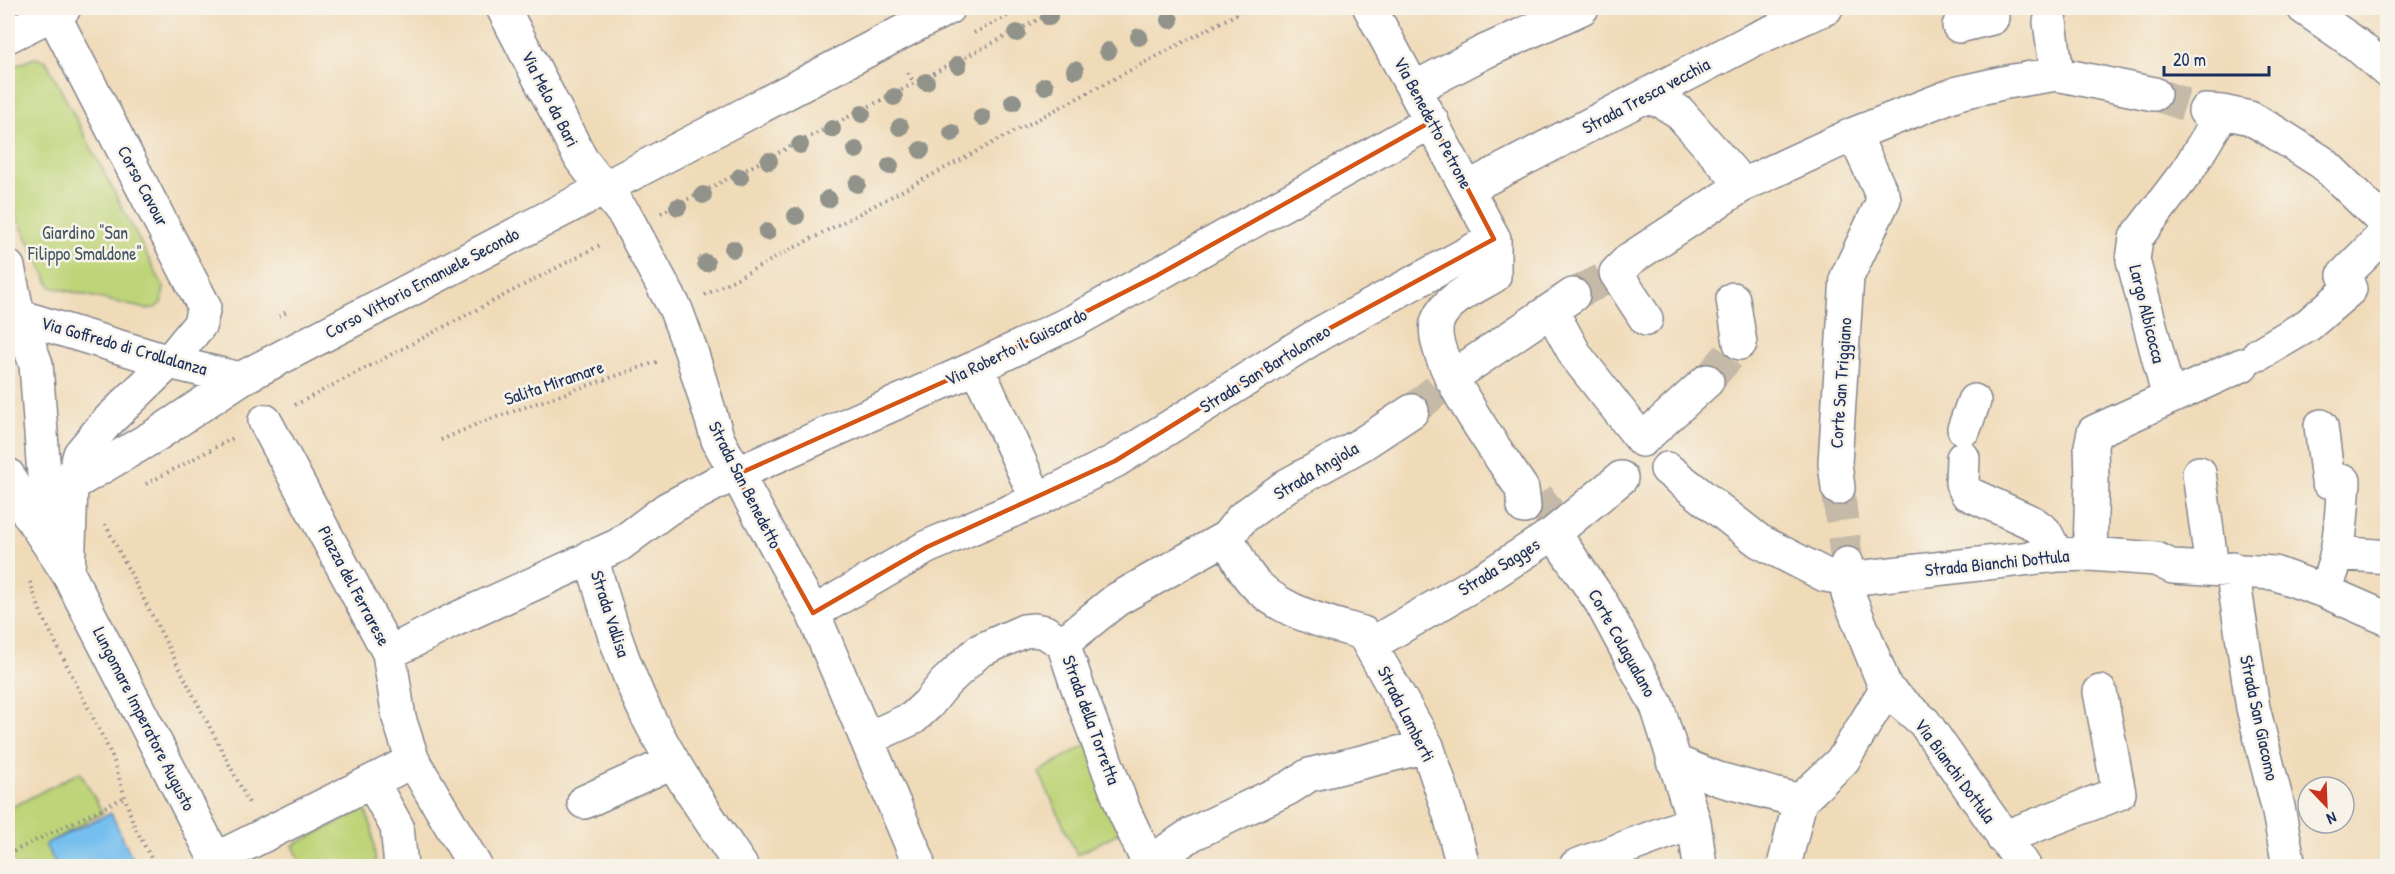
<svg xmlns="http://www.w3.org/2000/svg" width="2395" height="874" font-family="'Patrick Hand',sans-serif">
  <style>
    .green { fill: #bed478; stroke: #6c826b; stroke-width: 1.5 }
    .water { fill: #75bfee; stroke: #4877a6; stroke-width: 1.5 }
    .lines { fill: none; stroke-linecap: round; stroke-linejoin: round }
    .minor-tunnel { stroke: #c5b9a7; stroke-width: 33; stroke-dasharray: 33 16; stroke-linecap: butt }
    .minor-casing { stroke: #86858c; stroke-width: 36 }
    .major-casing { stroke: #86858c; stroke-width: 36 }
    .path { stroke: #86858c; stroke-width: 4; stroke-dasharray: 1.5 4.5; stroke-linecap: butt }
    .minor { stroke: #fff; stroke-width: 33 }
    .major { stroke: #fff; stroke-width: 33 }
    .tree { fill: #91938a }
    .marked { fill: none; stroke: #d45514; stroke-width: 4.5; stroke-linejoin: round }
    .labels { text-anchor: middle; stroke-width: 5; stroke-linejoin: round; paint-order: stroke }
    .street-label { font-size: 18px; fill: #1b2f5e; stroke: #f7f3e8 }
    .park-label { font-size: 18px; fill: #445864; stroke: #f7f3e8 }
  </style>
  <rect width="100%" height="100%" fill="#f7f3e8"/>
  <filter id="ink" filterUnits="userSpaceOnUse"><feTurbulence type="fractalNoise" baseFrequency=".0167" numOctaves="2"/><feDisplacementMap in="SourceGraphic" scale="12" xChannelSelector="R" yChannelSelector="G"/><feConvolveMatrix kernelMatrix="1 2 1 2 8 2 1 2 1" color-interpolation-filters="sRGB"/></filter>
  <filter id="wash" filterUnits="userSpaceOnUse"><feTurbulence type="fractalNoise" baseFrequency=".008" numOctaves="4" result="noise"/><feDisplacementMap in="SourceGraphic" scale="24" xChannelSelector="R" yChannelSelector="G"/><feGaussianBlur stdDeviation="1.35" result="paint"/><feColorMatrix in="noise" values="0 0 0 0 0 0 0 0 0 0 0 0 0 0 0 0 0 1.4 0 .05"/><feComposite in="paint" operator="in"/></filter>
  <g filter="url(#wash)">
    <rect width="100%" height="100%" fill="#f0dbb9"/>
    <path class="green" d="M 34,58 L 46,61 L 164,288 L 161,303 L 155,308 L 146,309 L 51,287 L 8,199 L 8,69 Z
      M 1088,743 L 1122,831 L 1077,855 L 1039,772 Z
      M 80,772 L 103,813 L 45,844 L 57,866 L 8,866 L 8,809 Z
      M 365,809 L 372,828 L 376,866 L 302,866 L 293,845 Z"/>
    <path class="water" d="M 111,813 L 136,866 L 57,866 L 45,844 Z"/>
  </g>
  <g filter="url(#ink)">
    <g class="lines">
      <path class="minor-tunnel" d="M 2154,94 L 2205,111
        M 1573,295 L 1616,273
        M 1707,381 L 1740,343
        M 1412,411 L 1451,378
        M 1838,488 L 1847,564
        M 1537,496 L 1553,518"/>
      <defs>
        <path id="minor" d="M 503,8 L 581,159 L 625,215 L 676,310 L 691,351 L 718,440 L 813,613 L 917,858 L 918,866
          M 1370,8 L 1494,239 L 1494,276 C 1476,287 1446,299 1438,320 C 1424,354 1502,458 1522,489 L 1524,507
          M 2304,8 L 2356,44 L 2388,72
          M 2050,22 L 2057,74
          M 1959,26 L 1992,18 L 1991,8
          M 8,36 L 64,8
          M 1415,88 L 1484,52 L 1582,8
          M 1644,97 L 1661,101 L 1679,112 L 1743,185
          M 2205,111 L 2223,112 L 2250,118 L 2273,131 L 2323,163 L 2388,226
          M 1468,188 L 1751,41 L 1826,8
          M 1733,299 L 1740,343
          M 1551,310 L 1576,356 L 1642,440 L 1707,381
          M 1646,319 L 1616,273 L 1630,259 L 1743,185 L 1854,134 L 1958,93 L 2007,82 L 2057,74 L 2154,94
          M 2259,354 L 2308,325 L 2350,289 L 2344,275 L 2388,231
          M 169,362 L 240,379
          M 977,367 L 1037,500
          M 1451,378 L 1573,295
          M 2169,398 L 2133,260 L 2136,238 L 2188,170 L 2223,112
          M 265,421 L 389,653 L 399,718 L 413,761 L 475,866
          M 2321,426 L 2328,481 L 2344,481 C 2341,519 2341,557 2324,591
          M 1964,429 L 1974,401
          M 1963,458 L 1962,483 L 1967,493 L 2033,523 L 2045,532 L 2057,555
          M 1667,469 L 1759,541 L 1825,575 L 1848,579 L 2057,555 L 2090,554 L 2156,559 L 2173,567 L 2274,573 L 2324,591 L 2388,619
          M 2199,473 L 2212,568
          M 71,485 L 156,435 L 240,379 L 948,8
          M 1838,488 L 1835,463 L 1847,277 L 1884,199 L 1854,134
          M 1554,533 L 1601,602 L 1657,706 L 1694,822 L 1700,866
          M 1227,537 C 1233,548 1238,560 1245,571 C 1270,610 1321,621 1363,633 L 1427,746 L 1450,815 L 1463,866
          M 2338,553 L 2388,557
          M 2090,554 L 2092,478 L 2091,446 L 2094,432 L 2242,365
          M 591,556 C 606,610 622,665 647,715 C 674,768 708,817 741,866
          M 1847,564 L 1848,594 L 1886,689 L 1924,722 L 2024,866
          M 2232,569 L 2253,708 L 2278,807 L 2289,866
          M 813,613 L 927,547 L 1037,500 L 1115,461 L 1321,333 L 1494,239
          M 1063,643 L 1116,600 L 1227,537 L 1242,518 L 1286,486 L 1362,444 L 1412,411
          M 1063,643 L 1077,685 L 1124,811 L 1150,866
          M 1370,645 L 1493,573 L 1554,533 L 1621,478
          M 389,653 L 452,621 L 619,545 L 667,509 L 718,482 L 977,367 L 1074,321 L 1432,121
          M 867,739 L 913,718 L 928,704 L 945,683 L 979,651 L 1024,631 L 1034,630 L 1045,632 L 1063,643
          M 1673,761 L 1718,779 L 1800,801
          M 372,782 L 397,827 L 401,866
          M 584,802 L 672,762
          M 2003,838 L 2119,793 L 2100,692
          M 216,859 L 413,761
          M 1149,863 L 1192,834 L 1289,788 L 1309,775 L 1427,746
          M 1576,866 L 1694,822
          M 1784,866 L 1800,801 L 1843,760 L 1886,689"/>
        <path id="major" d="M 50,8 L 204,306 L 200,324 L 169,362 L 105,424 L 80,454 L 71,485 L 68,573
          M 8,267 L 18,315 L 36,364 L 45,489 L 59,539
          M 8,313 L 169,362
          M 8,475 L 20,501 L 68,573 L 219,866"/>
      </defs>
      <use href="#minor" class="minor-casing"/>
      <use href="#major" class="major-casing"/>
      <path class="path" d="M 974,33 L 1023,8
        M 908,73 L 914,83
        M 661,213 L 1061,8
        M 705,295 L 1248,8
        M 279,316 L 287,312
        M 295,405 L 602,244
        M 441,440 L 482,422 L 659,361
        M 146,484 L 235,437
        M 105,524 L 250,805
        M 30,582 L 41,613 L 113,758 L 133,823 L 155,866
        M 8,854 L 125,797
        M 8,862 L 10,866"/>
      <use href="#minor" class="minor"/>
      <use href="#major" class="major"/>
    </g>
    <g class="tree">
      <circle cx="1049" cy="17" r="9"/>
      <circle cx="1170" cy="20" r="9"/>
      <circle cx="1017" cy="33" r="9"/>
      <circle cx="1139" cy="37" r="9"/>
      <circle cx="1108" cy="51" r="9"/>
      <circle cx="958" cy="65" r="9"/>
      <circle cx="1075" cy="70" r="9"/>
      <circle cx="926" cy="82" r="9"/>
      <circle cx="1045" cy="86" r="9"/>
      <circle cx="894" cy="97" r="9"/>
      <circle cx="1013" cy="102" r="9"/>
      <circle cx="862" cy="114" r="9"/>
      <circle cx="982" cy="117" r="9"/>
      <circle cx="900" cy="127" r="9"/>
      <circle cx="832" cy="129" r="9"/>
      <circle cx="952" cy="133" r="9"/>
      <circle cx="800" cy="145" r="9"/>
      <circle cx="856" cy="150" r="9"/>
      <circle cx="921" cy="150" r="9"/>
      <circle cx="769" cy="161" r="9"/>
      <circle cx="890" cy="166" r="9"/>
      <circle cx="740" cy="177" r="9"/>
      <circle cx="857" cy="184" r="9"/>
      <circle cx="703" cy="195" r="9"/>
      <circle cx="828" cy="199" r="9"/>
      <circle cx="678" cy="207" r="9"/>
      <circle cx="796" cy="216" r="9"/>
      <circle cx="767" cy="232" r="9"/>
      <circle cx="733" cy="249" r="9"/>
      <circle cx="706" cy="263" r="9"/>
    </g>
  </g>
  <path class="marked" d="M 1432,121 L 1494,239 L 1321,333 L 1115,461 L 927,547 L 813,613 L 736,475 L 977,367 L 1156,276 Z"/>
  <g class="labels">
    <g class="street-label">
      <text transform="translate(1646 96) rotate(-28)" y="6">Strada Tresca vecchia</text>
      <text transform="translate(550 99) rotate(63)" y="6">Via Melo da Bari</text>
      <text transform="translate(1433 123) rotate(62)" y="6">Via Benedetto Petrone</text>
      <text transform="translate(143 186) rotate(62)" y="6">Corso Cavour</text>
      <text transform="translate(422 283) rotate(-28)" y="6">Corso Vittorio Emanuele Secondo</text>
      <text transform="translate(2147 314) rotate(76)" y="6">Largo Albicocca</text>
      <text transform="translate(124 346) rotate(16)" y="6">Via Goffredo di Crollalanza</text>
      <text transform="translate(1016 347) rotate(-26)" y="6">Via Roberto il Guiscardo</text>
      <text transform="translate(1265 369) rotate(-32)" y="6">Strada San Bartolomeo</text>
      <text transform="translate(554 383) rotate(-19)" y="6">Salita Miramare</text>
      <text transform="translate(1841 383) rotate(-86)" y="6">Corte San Triggiano</text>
      <text transform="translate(1316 471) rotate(-31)" y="6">Strada Angiola</text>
      <text transform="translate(745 485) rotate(63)" y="6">Strada San Benedetto</text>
      <text transform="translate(1997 563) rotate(-6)" y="6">Strada Bianchi Dottula</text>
      <text transform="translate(1499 567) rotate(-32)" y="6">Strada Sagges</text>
      <text transform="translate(354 586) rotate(62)" y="6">Piazza del Ferrarese</text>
      <text transform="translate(610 614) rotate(72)" y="6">Strada Vallisa</text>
      <text transform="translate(1622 643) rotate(61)" y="6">Corte Colagualano</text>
      <text transform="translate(1406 714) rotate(63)" y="6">Strada Lamberti</text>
      <text transform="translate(2259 718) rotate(78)" y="6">Strada San Giacomo</text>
      <text transform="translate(144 719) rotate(63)" y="6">Lungomare Imperatore Augusto</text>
      <text transform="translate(1091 720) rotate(70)" y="6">Strada della Torretta</text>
      <text transform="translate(1955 771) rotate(54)" y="6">Via Bianchi Dottula</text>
    </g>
    <g class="park-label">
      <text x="85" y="239">Giardino "San<tspan x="85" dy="21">Filippo Smaldone"</tspan></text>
    </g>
  </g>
  <rect width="2395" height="874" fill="none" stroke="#f7f3e8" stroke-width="30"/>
  <g transform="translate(2326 805) rotate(157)"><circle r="28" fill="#f7f3e8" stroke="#9fa5b1" stroke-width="1.5"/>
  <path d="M0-4.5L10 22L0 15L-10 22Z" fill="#c8321e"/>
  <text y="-9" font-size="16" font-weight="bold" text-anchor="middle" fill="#1b2f5e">N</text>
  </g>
  <path d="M2164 66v9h105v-9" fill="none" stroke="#1b2f5e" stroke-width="3"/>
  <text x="2173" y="66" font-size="18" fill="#1b2f5e" stroke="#f7f3e8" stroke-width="4.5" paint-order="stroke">20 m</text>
</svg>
